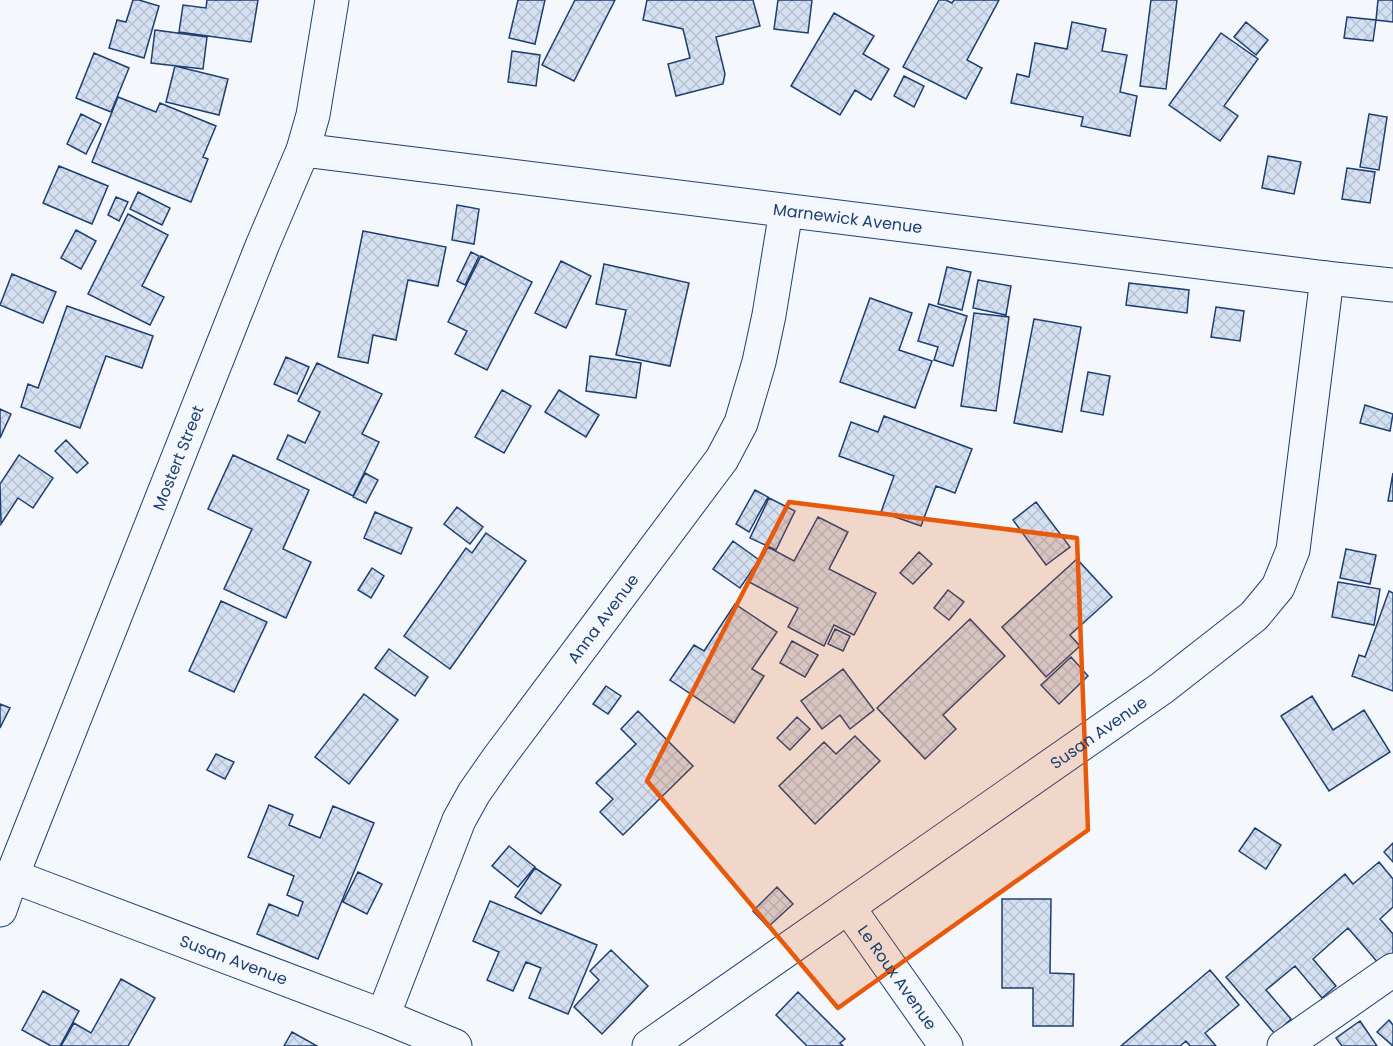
<svg xmlns="http://www.w3.org/2000/svg" width="1393" height="1046" font-family="Poppins,sans-serif">
  <style>
    .building { fill: url(#building-cross-hatch); stroke: #1d3f73; stroke-width: 1.5 }
    .lines { fill: none; stroke-linecap: round; stroke-linejoin: round }
    .minor-casing { stroke: #1d3f73; stroke-width: 35 }
    .minor { stroke: #f4f7fb; stroke-width: 33 }
    .marked { fill: #e8590c; fill-opacity: 0.2; stroke: #e8590c; stroke-width: 4.5; stroke-linejoin: round }
    .labels { text-anchor: middle; stroke-width: 4.5; stroke-linejoin: round; paint-order: stroke }
    .street-label { font-size: 16px; fill: #1d3f73; stroke: #f4f7fb }
  </style>
  <defs>
    <pattern id="building-cross-hatch" width="8" height="8" patternUnits="userSpaceOnUse" patternTransform="scale(1.5)"><rect width="8" height="8" fill="#d5e0f0"/><path d="M0 0l8 8M0 8l8-8" fill="none" stroke="#b6c1d1"/></pattern>
  </defs>
  <rect width="100%" height="100%" fill="#f4f7fb"/>
  <path class="building" d="M 133,0 L 139,0 L 159,6 L 144,58 L 109,48 L 117,20 L 126,22 Z
    M 207,0 L 258,0 L 251,42 L 179,32 L 183,5 L 206,8 Z
    M 518,0 L 545,0 L 535,44 L 509,38 Z
    M 575,0 L 615,0 L 574,81 L 542,65 Z
    M 647,0 L 753,0 L 760,26 L 716,37 L 725,74 L 723,84 L 676,96 L 668,64 L 690,58 L 683,29 L 643,20 Z
    M 778,0 L 812,0 L 808,33 L 774,29 Z
    M 939,0 L 946,0 L 952,3 L 954,0 L 999,0 L 967,60 L 982,68 L 966,99 L 903,67 Z
    M 1151,0 L 1177,0 L 1166,89 L 1140,86 Z
    M 1378,0 L 1393,0 L 1393,22 L 1376,20 Z
    M 834,13 L 874,36 L 863,54 L 889,69 L 871,100 L 855,90 L 840,115 L 791,86 Z
    M 1347,17 L 1376,20 L 1373,41 L 1344,38 Z
    M 1072,22 L 1106,29 L 1102,51 L 1127,55 L 1120,92 L 1137,96 L 1130,136 L 1081,126 L 1083,117 L 1011,103 L 1017,74 L 1029,77 L 1035,43 L 1067,49 Z
    M 1246,22 L 1268,40 L 1256,55 L 1234,37 Z
    M 155,30 L 207,37 L 203,69 L 151,63 Z
    M 1221,33 L 1258,59 L 1224,106 L 1238,116 L 1220,141 L 1169,105 Z
    M 512,51 L 540,55 L 536,86 L 508,82 Z
    M 94,53 L 129,68 L 111,112 L 76,98 Z
    M 175,66 L 228,79 L 219,115 L 166,102 Z
    M 904,76 L 924,86 L 914,107 L 894,96 Z
    M 118,97 L 156,112 L 160,103 L 216,126 L 203,157 L 208,159 L 191,202 L 92,162 Z
    M 81,114 L 101,124 L 86,154 L 67,144 Z
    M 1369,114 L 1387,117 L 1379,170 L 1360,167 Z
    M 1268,156 L 1301,162 L 1294,194 L 1262,188 Z
    M 59,166 L 108,186 L 92,224 L 43,203 Z
    M 1347,168 L 1375,172 L 1370,203 L 1342,199 Z
    M 138,192 L 170,208 L 162,225 L 130,209 Z
    M 116,197 L 128,202 L 119,221 L 108,215 Z
    M 457,205 L 479,209 L 474,244 L 452,240 Z
    M 128,214 L 168,235 L 142,286 L 164,297 L 150,325 L 88,294 Z
    M 76,230 L 96,241 L 81,269 L 61,258 Z
    M 363,231 L 446,247 L 438,286 L 408,280 L 396,340 L 373,335 L 368,363 L 338,357 Z
    M 471,252 L 479,256 L 465,285 L 457,281 Z
    M 481,256 L 532,282 L 487,370 L 455,354 L 467,331 L 448,322 Z
    M 561,261 L 591,276 L 566,328 L 535,313 Z
    M 604,264 L 689,283 L 670,366 L 616,355 L 626,310 L 596,304 Z
    M 947,267 L 971,272 L 962,310 L 938,304 Z
    M 12,274 L 56,292 L 43,323 L 0,305 Z
    M 978,280 L 1011,286 L 1006,315 L 973,308 Z
    M 1129,283 L 1189,290 L 1187,313 L 1126,305 Z
    M 870,298 L 912,313 L 899,350 L 932,361 L 915,408 L 840,382 Z
    M 929,304 L 967,316 L 953,366 L 934,360 L 938,347 L 918,341 Z
    M 67,306 L 153,336 L 142,368 L 106,356 L 80,428 L 21,407 L 28,384 L 38,388 Z
    M 1216,307 L 1244,311 L 1240,341 L 1211,337 Z
    M 974,313 L 1009,317 L 996,411 L 961,406 Z
    M 1034,319 L 1081,327 L 1062,432 L 1014,423 Z
    M 590,356 L 641,363 L 636,398 L 586,391 Z
    M 286,357 L 309,367 L 297,394 L 274,384 Z
    M 317,363 L 382,394 L 362,434 L 379,442 L 353,496 L 277,459 L 288,435 L 305,443 L 320,412 L 298,401 Z
    M 1088,372 L 1110,376 L 1103,415 L 1081,411 Z
    M 502,390 L 531,406 L 504,453 L 475,437 Z
    M 559,390 L 599,415 L 586,437 L 545,412 Z
    M 1365,405 L 1393,414 L 1390,431 L 1360,423 Z
    M 0,409 L 11,414 L 0,438 Z
    M 884,416 L 972,449 L 955,493 L 936,486 L 921,526 L 881,512 L 894,476 L 839,456 L 851,422 L 878,432 Z
    M 66,440 L 88,463 L 77,473 L 55,451 Z
    M 19,455 L 53,478 L 33,508 L 18,498 L 1,524 L 0,484 Z
    M 233,455 L 309,490 L 283,549 L 311,562 L 286,618 L 224,589 L 252,529 L 208,509 Z
    M 365,473 L 378,480 L 366,503 L 353,497 Z
    M 1393,473 L 1393,501 L 1388,501 Z
    M 755,490 L 768,497 L 749,532 L 736,524 Z
    M 769,498 L 795,511 L 776,550 L 750,538 Z
    M 1036,502 L 1070,547 L 1046,565 L 1013,520 Z
    M 457,507 L 483,527 L 470,544 L 444,524 Z
    M 375,512 L 412,528 L 401,554 L 364,538 Z
    M 818,517 L 848,532 L 829,569 L 876,593 L 854,635 L 834,625 L 824,646 L 788,627 L 798,608 L 749,582 L 768,547 L 794,561 Z
    M 486,533 L 526,561 L 450,669 L 404,636 L 466,548 L 472,553 Z
    M 733,541 L 759,560 L 740,588 L 713,569 Z
    M 1346,549 L 1376,555 L 1370,584 L 1340,578 Z
    M 919,552 L 932,564 L 913,584 L 900,573 Z
    M 1077,559 L 1112,597 L 1070,635 L 1080,646 L 1046,677 L 1002,627 Z
    M 372,568 L 384,576 L 371,598 L 358,590 Z
    M 1338,582 L 1380,589 L 1374,625 L 1332,617 Z
    M 948,590 L 964,602 L 949,620 L 934,608 Z
    M 1389,591 L 1393,593 L 1393,691 L 1352,676 L 1359,655 L 1365,657 Z
    M 221,601 L 267,622 L 234,692 L 189,671 Z
    M 735,604 L 777,632 L 752,669 L 764,676 L 734,723 L 670,680 L 694,645 L 704,651 Z
    M 970,619 L 1005,656 L 943,715 L 956,729 L 925,759 L 877,708 Z
    M 835,629 L 850,636 L 843,651 L 828,644 Z
    M 792,641 L 818,655 L 805,677 L 780,663 Z
    M 389,649 L 428,677 L 415,696 L 375,668 Z
    M 1071,657 L 1088,676 L 1059,704 L 1041,685 Z
    M 843,669 L 874,710 L 850,729 L 840,715 L 822,729 L 801,701 Z
    M 606,686 L 621,696 L 608,714 L 593,704 Z
    M 364,694 L 398,720 L 349,784 L 315,757 Z
    M 1312,696 L 1333,730 L 1364,710 L 1390,752 L 1329,791 L 1281,716 Z
    M 0,704 L 10,708 L 0,728 Z
    M 638,711 L 693,766 L 623,835 L 600,812 L 613,799 L 596,783 L 636,744 L 621,729 Z
    M 797,717 L 810,729 L 790,750 L 777,738 Z
    M 855,736 L 880,761 L 815,824 L 779,786 L 824,742 L 836,754 Z
    M 216,754 L 234,762 L 225,779 L 207,770 Z
    M 269,805 L 293,815 L 289,825 L 320,838 L 333,806 L 374,823 L 318,959 L 257,934 L 269,904 L 298,916 L 303,902 L 287,895 L 294,876 L 248,857 Z
    M 1255,828 L 1281,845 L 1266,869 L 1239,851 Z
    M 1393,843 L 1393,862 L 1384,852 Z
    M 509,846 L 535,867 L 518,887 L 492,866 Z
    M 1379,862 L 1393,879 L 1393,907 L 1380,919 L 1393,934 L 1393,953 L 1380,965 L 1348,928 L 1313,959 L 1336,986 L 1322,998 L 1295,966 L 1266,990 L 1291,1019 L 1275,1034 L 1226,977 L 1345,874 L 1353,884 Z
    M 535,868 L 561,885 L 541,914 L 515,897 Z
    M 358,872 L 382,884 L 367,914 L 343,902 Z
    M 777,887 L 793,904 L 768,927 L 753,911 Z
    M 1002,899 L 1051,899 L 1050,973 L 1074,974 L 1073,1026 L 1033,1026 L 1033,988 L 1002,988 Z
    M 490,901 L 597,945 L 568,1014 L 529,998 L 541,968 L 526,962 L 513,991 L 487,980 L 499,952 L 473,941 Z
    M 611,950 L 648,986 L 602,1034 L 574,1007 L 599,980 L 590,971 Z
    M 1210,970 L 1239,1005 L 1205,1033 L 1216,1046 L 1190,1046 L 1186,1041 L 1180,1046 L 1121,1046 Z
    M 121,979 L 155,998 L 128,1046 L 61,1046 L 74,1023 L 91,1033 Z
    M 43,991 L 79,1011 L 60,1046 L 51,1046 L 22,1030 Z
    M 798,992 L 845,1039 L 840,1043 L 843,1046 L 807,1046 L 776,1015 Z
    M 1389,1020 L 1393,1025 L 1393,1046 L 1377,1032 Z
    M 1360,1021 L 1377,1046 L 1342,1046 L 1336,1038 Z
    M 292,1032 L 317,1046 L 284,1046 Z"/>
  <g class="lines">
    <defs>
      <g id="minor">
        <path id="s1" d="M 303,150 L 1327,278 L 1393,285"/>
        <path id="s2" d="M 12,876 L 383,1016 L 455,1046"/>
        <path id="s3" d="M 848,907 L 946,1046"/>
        <path id="s4" d="M 0,910 L 12,876 L 262,246 L 303,150 L 313,115 L 332,0"/>
        <path id="s5" d="M 383,1016 L 459,820 L 474,793 L 497,760 L 722,459 L 741,423 L 759,362 L 769,315 L 786,211"/>
        <path id="s6" d="M 649,1046 L 1162,688 L 1254,616 L 1278,587 L 1293,550 L 1327,278"/>
        <path d="M 1284,1046 L 1393,970"/>
      </g>
    </defs>
    <use href="#minor" class="minor-casing"/>
    <use href="#minor" class="minor"/>
  </g>
  <path class="marked" d="M 789,502 L 1077,538 L 1088,830 L 838,1008 L 647,781 Z"/>
  <g class="labels">
    <g class="street-label">
      <text dy="6" stroke="none"><textPath href="#s1" startOffset="549">Marnewick Avenue</textPath></text>
      <text dy="6" stroke="none"><textPath href="#s4" startOffset="486">Mostert Street</textPath></text>
      <text dy="6" stroke="none"><textPath href="#s5" startOffset="458">Anna Avenue</textPath></text>
      <text dy="6" stroke="none"><textPath href="#s6" startOffset="548">Susan Avenue</textPath></text>
      <text dy="6" stroke="none"><textPath href="#s2" startOffset="237">Susan Avenue</textPath></text>
      <text dy="6" stroke="none"><textPath href="#s3" startOffset="86">Le Roux Avenue</textPath></text>
    </g>
  </g>
</svg>
